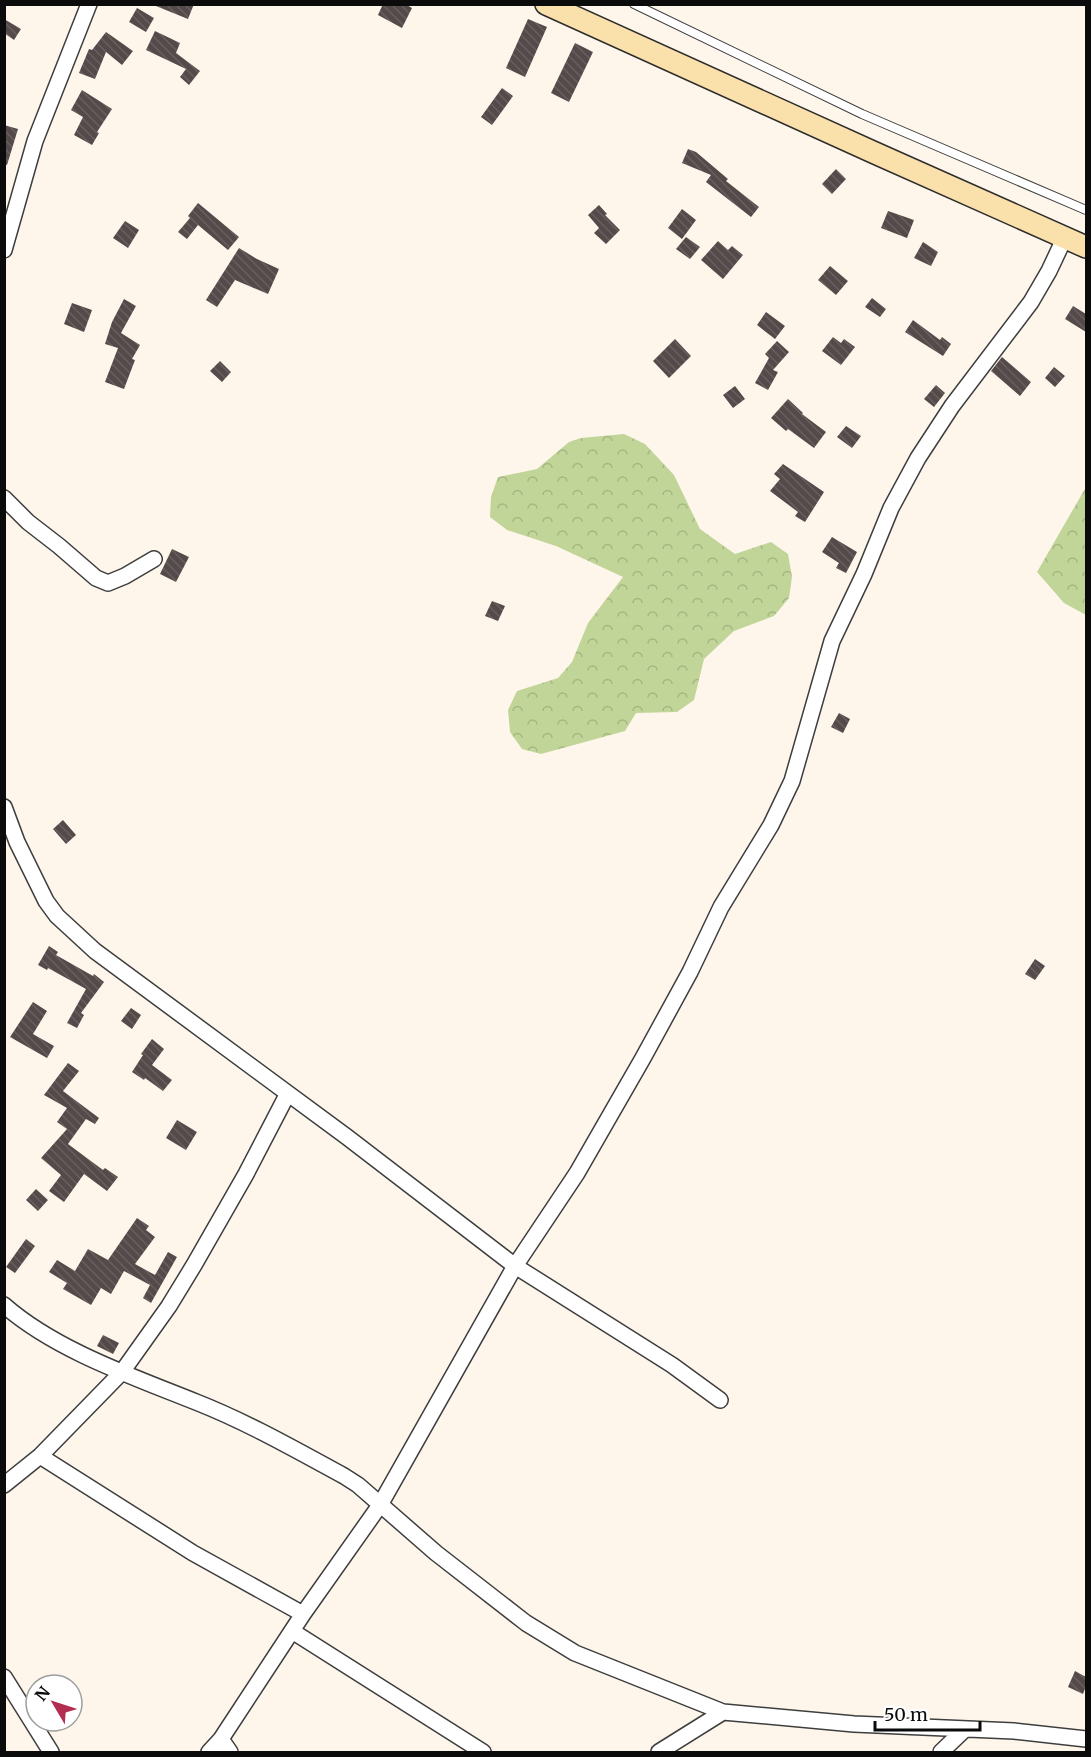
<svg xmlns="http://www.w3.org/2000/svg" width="1091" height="1757" font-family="Merriweather,serif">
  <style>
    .forest { fill: url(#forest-crowns) }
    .building { fill: url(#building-back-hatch) }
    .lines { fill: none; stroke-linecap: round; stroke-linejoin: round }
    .lane-casing { stroke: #3e3e3e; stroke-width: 10 }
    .street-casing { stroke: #3e3e3e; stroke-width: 18 }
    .secondary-casing { stroke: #2d2d2d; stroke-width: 24 }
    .lane { stroke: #fff; stroke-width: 8 }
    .street { stroke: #fff; stroke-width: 15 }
    .secondary { stroke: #fae0aa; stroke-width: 21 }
  </style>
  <defs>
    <pattern id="forest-crowns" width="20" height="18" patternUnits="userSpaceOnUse" patternTransform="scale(1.5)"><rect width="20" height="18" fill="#c1d598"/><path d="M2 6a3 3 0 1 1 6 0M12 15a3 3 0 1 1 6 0" fill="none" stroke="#a4b682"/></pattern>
    <pattern id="building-back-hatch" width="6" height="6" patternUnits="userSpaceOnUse" patternTransform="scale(1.5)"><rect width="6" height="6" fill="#534a49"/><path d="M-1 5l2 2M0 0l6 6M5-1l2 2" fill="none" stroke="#67605f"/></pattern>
  </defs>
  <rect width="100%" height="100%" fill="#fef6eb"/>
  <path class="forest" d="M 624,434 L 645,444 L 674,475 L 700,529 L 735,554 L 771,542 L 788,554 L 792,577 L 789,598 L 774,616 L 734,631 L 704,659 L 694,700 L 677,712 L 636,713 L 625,731 L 541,754 L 522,749 L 510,732 L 508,710 L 517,691 L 558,678 L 572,662 L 588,623 L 623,577 L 556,546 L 507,530 L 490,517 L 491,497 L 498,477 L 537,469 L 569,442 L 581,438 Z
    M 1086,487 L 1086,615 L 1064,603 L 1037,572 Z"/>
  <path class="building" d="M 151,4 L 194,4 L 188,19 Z
    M 383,4 L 405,4 L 412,8 L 402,28 L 378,15 Z
    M 137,8 L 154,18 L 146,32 L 129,22 Z
    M 4,19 L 21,29 L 14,40 L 4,33 Z
    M 528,19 L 547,27 L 525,77 L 506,68 Z
    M 155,31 L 180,43 L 176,53 L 200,71 L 189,85 L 180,77 L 186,69 L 146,50 Z
    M 106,32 L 133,51 L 122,65 L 106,52 L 95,79 L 79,73 L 89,49 L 92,50 Z
    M 575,43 L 593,52 L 569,102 L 551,93 Z
    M 502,88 L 513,96 L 492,125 L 481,117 Z
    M 82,90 L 112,109 L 97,132 L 99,133 L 92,145 L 74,135 L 83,117 L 71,110 Z
    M 4,125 L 18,129 L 7,165 L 4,164 Z
    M 688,149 L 696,152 L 728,179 L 726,181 L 759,207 L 751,217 L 706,182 L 711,175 L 682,163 Z
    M 836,169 L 846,179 L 832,194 L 822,184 Z
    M 198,203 L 239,237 L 228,250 L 198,225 L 187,239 L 178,232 L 190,218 L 188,216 Z
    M 599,205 L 607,214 L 605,215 L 620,230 L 606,244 L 594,233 L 599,228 L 588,215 Z
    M 682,209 L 696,220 L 682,239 L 668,228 Z
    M 888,211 L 914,220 L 907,238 L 881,228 Z
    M 125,221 L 139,230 L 128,248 L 113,238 Z
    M 686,237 L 700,247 L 690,259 L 676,249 Z
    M 718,241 L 728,250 L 732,246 L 743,255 L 723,279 L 701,260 Z
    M 923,242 L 938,252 L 931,266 L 914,258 Z
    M 239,248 L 257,259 L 279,269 L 268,294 L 235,280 L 217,307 L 206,300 Z
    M 830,266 L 848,281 L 836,295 L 818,280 Z
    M 872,298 L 886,309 L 880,317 L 865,307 Z
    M 124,299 L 136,306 L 121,333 L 140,345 L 132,359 L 135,360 L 124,389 L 105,382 L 118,348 L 105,344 L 112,322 Z
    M 72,303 L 92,310 L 84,332 L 64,324 Z
    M 1073,306 L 1086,314 L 1086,332 L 1065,319 Z
    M 766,312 L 785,326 L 775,339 L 757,325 Z
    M 913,320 L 940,340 L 942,337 L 951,344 L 943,356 L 905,332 Z
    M 833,337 L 841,343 L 844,339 L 855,347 L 841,365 L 822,351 Z
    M 675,339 L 691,356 L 669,378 L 653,361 Z
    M 777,341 L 789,352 L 773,370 L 778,372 L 768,390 L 755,383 L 769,358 L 765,354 Z
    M 1002,357 L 1031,382 L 1020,396 L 991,371 Z
    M 220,361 L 231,372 L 222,382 L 210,371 Z
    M 1054,367 L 1065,376 L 1055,387 L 1045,378 Z
    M 936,385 L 945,393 L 934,407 L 924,399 Z
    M 735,386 L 745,399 L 733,408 L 723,395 Z
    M 788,399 L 803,413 L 802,414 L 826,432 L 814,448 L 788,429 L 786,431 L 771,418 Z
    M 846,426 L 861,436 L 852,448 L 837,437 Z
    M 783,464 L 824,492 L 805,522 L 795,516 L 798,512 L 770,491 L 780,479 L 774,474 Z
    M 832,537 L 857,552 L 846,573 L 836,568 L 839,563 L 822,552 Z
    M 172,549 L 189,557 L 176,582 L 160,574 Z
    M 492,601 L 505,606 L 498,621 L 485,616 Z
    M 839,713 L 850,719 L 843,733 L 831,727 Z
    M 63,820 L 76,835 L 66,844 L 53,829 Z
    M 49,946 L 58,952 L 56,955 L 93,976 L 94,974 L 104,982 L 81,1013 L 84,1015 L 77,1028 L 67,1023 L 86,989 L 48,968 L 47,970 L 38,965 Z
    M 1035,959 L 1045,966 L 1035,980 L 1025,974 Z
    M 33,1002 L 47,1011 L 33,1034 L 54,1046 L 47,1058 L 10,1037 Z
    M 131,1008 L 141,1015 L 132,1029 L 121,1021 Z
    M 152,1039 L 164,1049 L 152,1065 L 172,1080 L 163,1091 L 145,1078 L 144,1080 L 132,1072 L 143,1055 L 141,1054 Z
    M 68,1063 L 79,1071 L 63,1091 L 99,1118 L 95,1124 L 86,1119 L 68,1144 L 103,1170 L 105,1168 L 118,1177 L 107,1191 L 84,1174 L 64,1202 L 49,1191 L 61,1175 L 41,1158 L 67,1129 L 57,1122 L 67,1108 L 44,1095 Z
    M 177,1120 L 197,1132 L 186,1150 L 166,1138 Z
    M 36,1189 L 48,1200 L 38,1211 L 26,1200 Z
    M 137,1218 L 149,1226 L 146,1230 L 155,1237 L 135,1264 L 155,1275 L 168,1252 L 177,1257 L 151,1303 L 143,1298 L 150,1285 L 124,1271 L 111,1294 L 101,1288 L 91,1305 L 63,1289 L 67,1283 L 49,1272 L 57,1260 L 75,1271 L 88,1249 L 108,1260 Z
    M 26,1239 L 35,1246 L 15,1273 L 6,1267 Z
    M 103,1335 L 119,1343 L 113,1354 L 97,1346 Z
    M 1075,1671 L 1086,1677 L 1086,1686 L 1083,1694 L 1068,1687 Z"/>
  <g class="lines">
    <defs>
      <path id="lane" d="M 634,4 L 862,114 L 1086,210"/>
      <path id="street" d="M 4,250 L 35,141 L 89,4
        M 4,498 L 28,522 L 59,546 L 96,578 L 108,583 L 125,576 L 154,559
        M 4,807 L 17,842 L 46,901 L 57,916 L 95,951 L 347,1137 L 515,1266 L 672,1365 L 720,1400
        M 4,1305 C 55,1350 134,1377 196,1402 C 247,1422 296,1450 344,1476 L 358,1485 L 436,1553 L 526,1623 L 575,1653 L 723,1712 L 854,1724 L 1014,1731 L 1086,1739
        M 40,1456 L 193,1553 L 303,1614
        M 4,1485 L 40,1456 L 122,1372 L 169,1306 L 194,1265 L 246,1174 L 287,1095
        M 292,1631 L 483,1752
        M 4,1677 L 51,1752
        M 221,1739 L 230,1752
        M 209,1752 L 221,1739 L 303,1614 L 380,1505 L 515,1266 L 577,1173 L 643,1058 L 690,972 L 721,907 L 771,825 L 792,781 L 832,641 L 864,574 L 891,508 L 918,458 L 952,406 L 1031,302 L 1049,271 L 1065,237
        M 659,1752 L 723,1712
        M 941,1752 L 964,1730"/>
      <path id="secondary" d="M 546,4 L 875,153 L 1086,247"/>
    </defs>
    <use href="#lane" class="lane-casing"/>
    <use href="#street" class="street-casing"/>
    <use href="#secondary" class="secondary-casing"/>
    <use href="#lane" class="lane"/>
    <use href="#street" class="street"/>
    <use href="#secondary" class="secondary"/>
  </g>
  <rect width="1091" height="1757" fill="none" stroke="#0b0b0b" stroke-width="12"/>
  <g transform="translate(54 1703) rotate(309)"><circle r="28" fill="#ffffff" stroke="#9d9d9d" stroke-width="1.5"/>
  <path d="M0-4.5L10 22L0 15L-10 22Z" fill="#b22d50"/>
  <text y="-9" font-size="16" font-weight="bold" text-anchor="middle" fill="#0b0b0b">N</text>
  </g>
  <path d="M875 1721v9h105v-9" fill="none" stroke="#0b0b0b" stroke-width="3"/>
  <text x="884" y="1721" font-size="18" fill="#0b0b0b" stroke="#ffffff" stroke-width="4.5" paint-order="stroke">50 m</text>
</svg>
